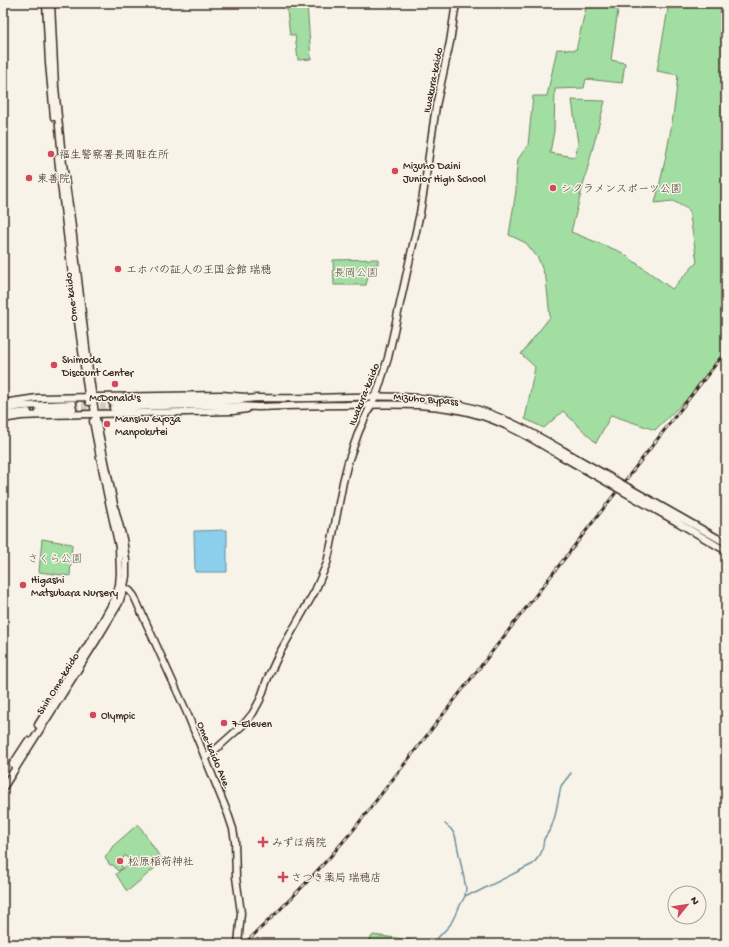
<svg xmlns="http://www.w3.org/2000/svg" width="729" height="947" font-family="'Gochi Hand','Klee One',sans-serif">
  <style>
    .green { fill: #a2dda2; stroke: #6e8460 }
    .water { fill: #8bcfec; stroke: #6b8d9a }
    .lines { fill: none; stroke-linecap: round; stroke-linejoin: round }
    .stream { stroke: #6b8d9a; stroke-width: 1.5 }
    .trunk-tunnel { stroke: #d1cbc0; stroke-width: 6; stroke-dasharray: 6 3; stroke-linecap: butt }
    .primary-casing { stroke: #3b2a1e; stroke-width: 9 }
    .trunk-casing { stroke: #3b2a1e; stroke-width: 9 }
    .primary { stroke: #f7f3e8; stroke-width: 6 }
    .trunk { stroke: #f7f3e8; stroke-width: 6 }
    .rail-casing { stroke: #3b2a1e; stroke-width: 3 }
    .rail { stroke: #f7f3e8; stroke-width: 1.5; stroke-dasharray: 4.5; stroke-linecap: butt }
    .trunk-bridge-casing { stroke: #3b2a1e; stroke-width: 9; stroke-linecap: butt }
    .trunk-bridge { stroke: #f7f3e8; stroke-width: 6 }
    .poi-dot { fill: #d1495b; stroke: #f7f3e8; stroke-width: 1.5 }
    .labels { text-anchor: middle; stroke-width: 3; stroke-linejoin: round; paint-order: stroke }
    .street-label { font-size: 11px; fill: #3b2a1e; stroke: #f7f3e8 }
    .poi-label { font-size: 11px; fill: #3b2a1e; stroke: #f7f3e8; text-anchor: start }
    .park-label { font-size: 11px; fill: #55573f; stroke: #f7f3e8 }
  </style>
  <rect width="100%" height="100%" fill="#f7f3e8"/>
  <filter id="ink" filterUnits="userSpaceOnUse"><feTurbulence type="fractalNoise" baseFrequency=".025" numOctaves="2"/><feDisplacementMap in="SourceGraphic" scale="8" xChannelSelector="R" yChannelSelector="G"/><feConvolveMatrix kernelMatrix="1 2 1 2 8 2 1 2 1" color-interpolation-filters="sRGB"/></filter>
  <g filter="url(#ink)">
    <path class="green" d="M 286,3 L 307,3 L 311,59 L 298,60 L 295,35 L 290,35 Z
      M 587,3 L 619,3 L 611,60 L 625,63 L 622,83 L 586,79 L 584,88 L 555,89 L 554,131 L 550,153 L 575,157 L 578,144 L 572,100 L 605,101 L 571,232 L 621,252 L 672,289 L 697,262 L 689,210 L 673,201 L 655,203 C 666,160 674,118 678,75 L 657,71 L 669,3 L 726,3 L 726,349 L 685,401 L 655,430 L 611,415 L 596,443 L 563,411 L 544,428 L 525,419 L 535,367 L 521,354 L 550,317 L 546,279 L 538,258 L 526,243 L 509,235 L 516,191 L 516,177 L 518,159 L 528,145 L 533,96 L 547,96 L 557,49 L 576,50 Z
      M 378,259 L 378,264 L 371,265 L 366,285 L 334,285 L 333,260 Z
      M 42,539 L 72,544 L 70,576 L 39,572 Z
      M 137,825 L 139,825 L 162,860 L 162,862 L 129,890 L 126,890 L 116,874 L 131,862 L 125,855 L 120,864 L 123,868 L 118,871 L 113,865 L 110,865 L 105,858 L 113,846 Z
      M 373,935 L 420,941 L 420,944 L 366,944 Z"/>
    <path class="water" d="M 227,530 L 227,572 L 195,572 L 194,531 Z"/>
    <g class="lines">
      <path class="stream" d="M 445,824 L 451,829 L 455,835 L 466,888 L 465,896
        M 432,944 L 450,925 L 465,896 L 469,894 L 475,893 L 533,864 L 540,855 L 542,851 L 544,839 L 551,828 L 555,816 L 561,786 L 571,773"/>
      <path class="trunk-tunnel" d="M 73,404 L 112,402
        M 73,409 L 113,408"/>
      <defs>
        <path id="primary" d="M 46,3 L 49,63 L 54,117
          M 58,158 L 74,292 L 89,402
          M 122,586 L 130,591 L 134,596 L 187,713 L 228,814 L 233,829 L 235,841 L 236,877 L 241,913 L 238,944
          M 38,725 L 101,624 L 115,599 L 119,585 L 120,573 L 119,547 L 107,493 L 93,421
          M 206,758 L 244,724 L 253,713 L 260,700 L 267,680 L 279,654 L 315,591 L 327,563 L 331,545 L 343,482 L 348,462 L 359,431 L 378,390 L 388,358 L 420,213 L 426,176 L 436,106 L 450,42 L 456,3
          M 13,764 L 28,741
          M 3,788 L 96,641 L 119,603 L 124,587 L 126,576 L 126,560 L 123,539 L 115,509 L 95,414 L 87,356 L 71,219 L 62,157 L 55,87 L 51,3"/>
        <path id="trunk" d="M 112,402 L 238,400 L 257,398 C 288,399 320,398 351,397 C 389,396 425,396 462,405 C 499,414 531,432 564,451
          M 3,403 L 37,398 L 222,395 L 245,397
          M 113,408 C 161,406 209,404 258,407 C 287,406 317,405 346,405 C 391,404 438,402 482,416 C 510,425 536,441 561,456
          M 3,409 L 23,406 L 73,404
          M 39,411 L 73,409
          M 3,415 L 28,412
          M 3,419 L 21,416 L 46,415 L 233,411 L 247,409
          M 680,517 L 726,543
          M 677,522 L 726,551"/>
      </defs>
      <use href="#primary" class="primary-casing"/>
      <use href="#trunk" class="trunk-casing"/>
      <use href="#primary" class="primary"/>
      <use href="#trunk" class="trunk"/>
      <defs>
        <path id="rail" d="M 244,944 C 283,908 320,870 354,829 L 726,351"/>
      </defs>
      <use href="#rail" class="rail-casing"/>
      <use href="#rail" class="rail"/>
      <defs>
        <path id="trunk-bridge" d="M 564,451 L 680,517
          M 561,456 L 677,522"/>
      </defs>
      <use href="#trunk-bridge" class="trunk-bridge-casing"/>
      <use href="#trunk-bridge" class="trunk-bridge"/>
    </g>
  </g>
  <g class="poi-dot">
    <circle cx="51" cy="154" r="4"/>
    <circle cx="395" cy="171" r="4"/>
    <circle cx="29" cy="178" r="4"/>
    <circle cx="553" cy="188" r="4"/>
    <circle cx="118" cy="269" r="4"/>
    <circle cx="54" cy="365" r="4"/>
    <circle cx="115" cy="384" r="4"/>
    <circle cx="107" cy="424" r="4"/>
    <circle cx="23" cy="585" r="4"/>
    <circle cx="93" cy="715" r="4"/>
    <circle cx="224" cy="723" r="4"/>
    <path d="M261 836h4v4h4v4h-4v4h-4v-4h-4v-4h4z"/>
    <circle cx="120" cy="861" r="4"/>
    <path d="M281 871h4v4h4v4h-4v4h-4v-4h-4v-4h4z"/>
  </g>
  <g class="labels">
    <g class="street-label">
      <text transform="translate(432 80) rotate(-79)" y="4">Iwakura-kaido</text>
      <text transform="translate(70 297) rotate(-97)" y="4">Ome-kaido</text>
      <text transform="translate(363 394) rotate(-68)" y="4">Iwakura-kaido</text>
      <text transform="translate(426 398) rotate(5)" y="4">Mizuho Bypass</text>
      <text transform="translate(57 683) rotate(-58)" y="4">Shin Ome-kaido</text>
      <text transform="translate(215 755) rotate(67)" y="4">Ome-kaido Ave.</text>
    </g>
    <g class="poi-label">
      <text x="59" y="158">福生警察署長岡駐在所</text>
      <text x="403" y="169">Mizuho Daini<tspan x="403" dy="13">Junior High School</tspan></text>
      <text x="37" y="182">東善院</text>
      <text x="561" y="192">シクラメンスポーツ公園</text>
      <text x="126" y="273">エホバの証人の王国会館 瑞穂</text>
      <text x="62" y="363">Shimoda<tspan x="62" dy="13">Discount Center</tspan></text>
      <text x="115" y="401" text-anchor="middle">McDonald's</text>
      <text x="115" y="422">Manshu Gyoza<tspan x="115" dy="13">Manpokutei</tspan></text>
      <text x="31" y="583">Higashi<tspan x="31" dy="13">Matsubara Nursery</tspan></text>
      <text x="101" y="719">Olympic</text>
      <text x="232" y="727">7-Eleven</text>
      <text x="272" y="846">みずほ病院</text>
      <text x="128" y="865">松原稲荷神社</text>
      <text x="291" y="881">さつき薬局 瑞穂店</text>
    </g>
    <g class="park-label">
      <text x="356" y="276">長岡公園</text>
      <text x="55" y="562">さくら公園</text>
    </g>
  </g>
  <rect width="729" height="947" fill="none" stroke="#f7f3e8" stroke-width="16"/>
  <rect x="8" y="8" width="713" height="931" fill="none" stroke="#3b2a1e" stroke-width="1.5" filter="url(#ink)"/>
  <g transform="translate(687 905) rotate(60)"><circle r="19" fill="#f7f3e8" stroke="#aca397"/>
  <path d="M0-3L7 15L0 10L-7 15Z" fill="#d1495b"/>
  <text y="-6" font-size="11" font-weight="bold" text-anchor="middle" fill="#3b2a1e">N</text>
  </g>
</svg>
